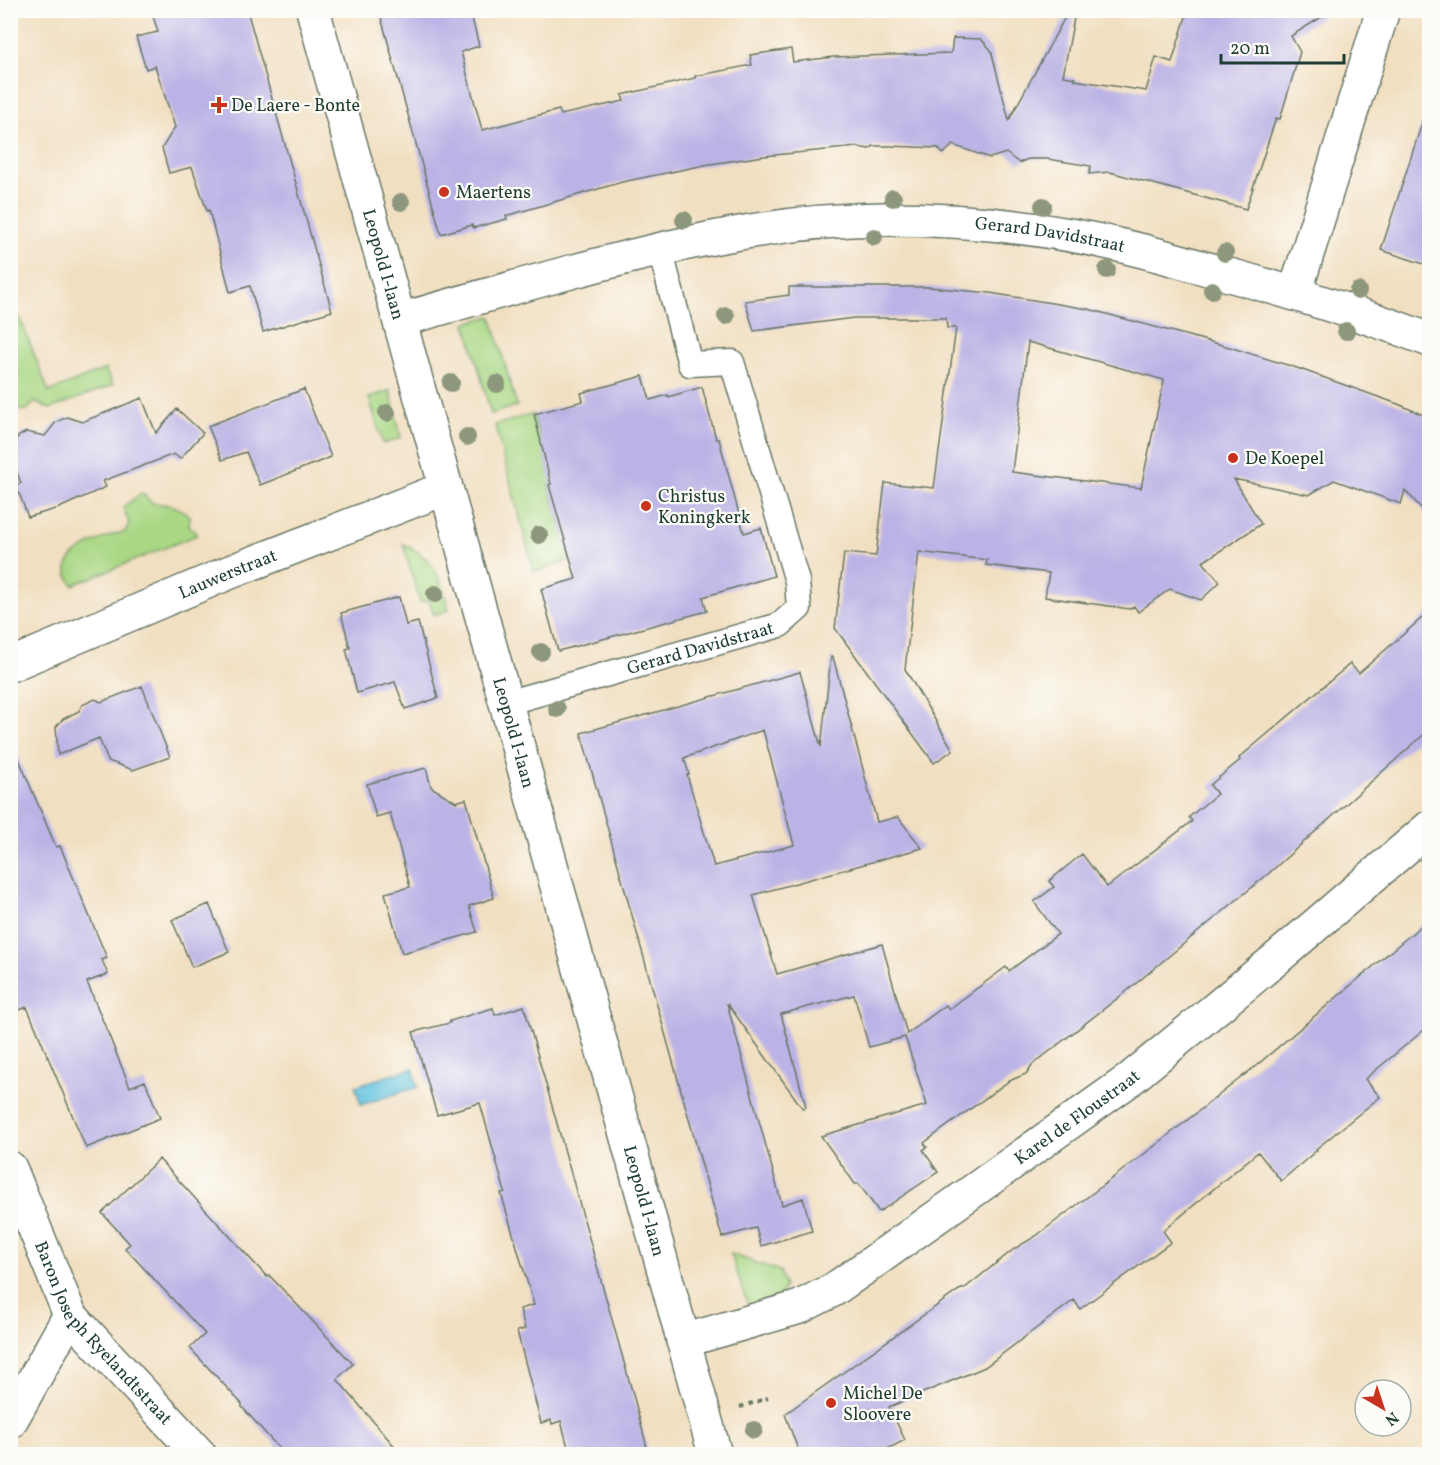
<svg xmlns="http://www.w3.org/2000/svg" width="1440" height="1465" font-family="Vollkorn,serif">
  <style>
    .green { fill: #a9d784; stroke: #648a5c; stroke-width: 1.5 }
    .water { fill: #5dc0db; stroke: #3e7e88; stroke-width: 1.5 }
    .building { fill: #bbb3e5; fill-rule: evenodd }
    .lines { fill: none; stroke-linecap: round; stroke-linejoin: round }
    .service-casing { stroke: #687665; stroke-width: 27 }
    .minor-casing { stroke: #687665; stroke-width: 36 }
    .tertiary-casing { stroke: #687665; stroke-width: 36 }
    .path { stroke: #687665; stroke-width: 4; stroke-dasharray: 4.5 4.5; stroke-linecap: butt }
    .service { stroke: #fff; stroke-width: 24 }
    .minor { stroke: #fff; stroke-width: 33 }
    .tertiary { stroke: #fff; stroke-width: 33 }
    .tree { fill: #8d977c }
    .poi-dot { fill: #c8321e; stroke: #fdfcf7; stroke-width: 2 }
    .labels { text-anchor: middle; stroke-width: 4.5; stroke-linejoin: round; paint-order: stroke }
    .poi-label { font-size: 18px; fill: #1f3d34; stroke: #fdfcf7; text-anchor: start }
    .street-label { font-size: 18px; fill: #1f3d34; stroke: #fdfcf7 }
  </style>
  <rect width="100%" height="100%" fill="#fdfcf7"/>
  <filter id="ink" filterUnits="userSpaceOnUse"><feTurbulence type="fractalNoise" baseFrequency=".0167" numOctaves="2"/><feDisplacementMap in="SourceGraphic" scale="12" xChannelSelector="R" yChannelSelector="G"/><feConvolveMatrix kernelMatrix="1 2 1 2 8 2 1 2 1" color-interpolation-filters="sRGB"/></filter>
  <filter id="wash" filterUnits="userSpaceOnUse"><feTurbulence type="fractalNoise" baseFrequency=".008" numOctaves="4" result="noise"/><feDisplacementMap in="SourceGraphic" scale="24" xChannelSelector="R" yChannelSelector="G"/><feGaussianBlur stdDeviation="1.35" result="paint"/><feColorMatrix in="noise" values="0 0 0 0 0 0 0 0 0 0 0 0 0 0 0 0 0 1.4 0 .05"/><feComposite in="paint" operator="in"/></filter>
  <g filter="url(#wash)">
    <rect width="100%" height="100%" fill="#f1dfc1"/>
    <path class="green" d="M 11,313 L 20,318 L 49,392 L 105,369 L 113,385 L 50,409 L 35,402 L 27,410 L 18,410 L 11,421 L 11,379 L 19,375 L 11,354 Z
      M 491,316 L 517,406 L 491,414 L 466,323 Z
      M 390,390 L 401,438 L 383,444 L 369,398 Z
      M 533,414 L 553,483 L 549,485 L 571,560 L 534,572 L 495,425 Z
      M 142,493 L 152,503 C 167,504 179,505 190,517 L 189,525 L 197,535 L 73,585 C 71,581 67,576 67,572 C 63,551 110,534 125,532 L 129,523 L 123,507 Z
      M 403,544 C 436,558 440,578 449,610 L 434,615 L 429,600 L 420,602 Z
      M 731,1254 L 780,1271 L 785,1286 L 780,1297 L 748,1306 Z"/>
    <path class="water" d="M 413,1068 L 418,1087 L 361,1105 L 355,1086 Z"/>
    <g id="blocks">
      <path class="building" d="M 151,10 L 247,10 L 332,311 L 263,332 L 250,286 L 230,292 L 209,210 L 207,211 L 192,167 L 169,173 L 162,148 L 175,127 L 155,66 L 146,69 L 136,37 L 158,32 Z
        M 379,10 L 470,10 L 479,46 L 461,52 L 482,130 L 559,110 L 561,115 L 624,101 L 622,95 L 695,78 L 695,76 L 752,65 L 750,55 L 791,49 L 793,62 L 834,57 L 951,53 L 953,38 L 981,39 L 991,50 L 1009,120 L 1069,10 L 1075,13 L 1063,76 L 1075,78 L 1075,80 L 1146,91 L 1156,57 L 1172,62 L 1188,10 L 1333,10 L 1291,36 L 1300,52 L 1280,119 L 1276,118 L 1246,209 L 1110,172 L 1089,174 L 1091,166 L 1048,159 L 1028,159 L 1019,163 L 1006,153 L 990,158 L 953,145 L 943,154 L 938,148 L 891,146 L 874,146 L 869,149 L 857,147 L 764,156 L 710,164 L 622,182 L 506,216 L 507,219 L 473,228 L 472,225 L 441,234 Z
        M 1423,120 L 1430,121 L 1430,266 L 1381,250 Z
        M 789,287 L 929,287 L 990,293 L 1088,309 L 1226,346 L 1297,368 L 1398,404 L 1430,418 L 1430,518 L 1405,490 L 1401,504 L 1334,480 L 1309,495 L 1234,479 L 1261,524 L 1203,562 L 1220,582 L 1201,600 L 1170,589 L 1138,612 L 1134,606 L 1130,609 L 1045,597 L 1049,573 L 986,565 L 987,560 L 919,552 L 905,669 L 953,750 L 934,763 L 835,628 L 844,553 L 876,556 L 885,483 L 934,488 L 956,328 L 947,328 L 946,318 L 854,318 L 754,331 L 745,301 L 789,295 ZM 1028,342 L 1164,380 L 1141,488 L 1012,472 Z
        M 643,376 L 650,400 L 668,395 L 668,397 L 702,387 L 716,439 L 719,439 L 744,533 L 761,528 L 774,576 L 703,597 L 707,611 L 558,651 L 541,589 L 576,579 L 549,485 L 551,484 L 534,414 L 583,401 L 581,393 Z
        M 304,389 L 331,457 L 260,485 L 246,452 L 222,460 L 208,426 Z
        M 142,398 L 156,433 L 177,409 L 203,433 L 180,459 L 174,454 L 103,481 L 106,487 L 59,508 L 28,517 L 16,485 L 21,483 L 10,454 L 10,445 L 19,436 L 26,432 L 45,436 L 56,422 L 67,417 L 82,422 Z
        M 399,597 L 406,625 L 418,622 L 438,698 L 405,709 L 395,682 L 357,693 L 346,649 L 350,648 L 341,613 Z
        M 1430,611 L 1430,729 L 1268,874 L 1128,990 L 1032,1065 L 1026,1074 L 1009,1081 L 924,1143 L 927,1147 L 923,1150 L 938,1172 L 879,1212 L 859,1184 L 855,1184 L 821,1136 L 927,1105 L 905,1037 L 869,1047 L 854,995 L 781,1014 L 806,1107 L 803,1109 L 727,1003 L 782,1205 L 803,1198 L 812,1231 L 761,1246 L 756,1228 L 722,1237 L 581,733 L 800,672 L 821,747 L 831,657 L 833,657 L 877,822 L 898,817 L 922,848 L 753,895 L 777,974 L 882,944 L 907,1034 L 946,1005 L 949,1009 L 1006,967 L 1009,971 L 1058,934 L 1034,902 L 1054,887 L 1049,881 L 1082,854 L 1107,887 L 1192,821 L 1189,817 L 1217,794 L 1210,785 L 1240,760 L 1239,758 L 1350,664 L 1359,673 ZM 763,730 L 794,845 L 714,866 L 687,775 L 689,774 L 684,758 Z
        M 142,686 L 170,757 L 133,770 L 108,761 L 99,738 L 58,755 L 56,727 L 63,719 L 79,711 L 82,705 L 95,699 L 101,702 Z
        M 10,738 L 56,847 L 60,846 L 107,958 L 102,960 L 108,974 L 87,982 L 130,1087 L 145,1081 L 160,1118 L 86,1148 L 27,1007 L 20,1010 L 10,986 Z
        M 426,768 L 431,787 L 456,802 L 466,799 L 494,898 L 469,906 L 477,932 L 402,953 L 385,893 L 410,887 L 390,813 L 376,817 L 367,784 Z
        M 209,904 L 229,952 L 192,967 L 172,920 Z
        M 1430,918 L 1430,1025 L 1365,1079 L 1380,1097 L 1316,1149 L 1317,1150 L 1281,1181 L 1258,1152 L 1163,1231 L 1171,1242 L 1080,1309 L 1074,1300 L 985,1367 L 889,1407 L 905,1440 L 876,1455 L 800,1455 L 785,1414 L 959,1290 L 965,1288 L 1014,1249 L 1036,1236 L 1152,1148 L 1257,1065 Z
        M 524,1006 L 634,1398 L 649,1455 L 570,1455 L 561,1421 L 552,1424 L 551,1420 L 541,1423 L 517,1331 L 525,1329 L 520,1309 L 534,1305 L 501,1193 L 505,1192 L 480,1103 L 437,1115 L 413,1032 L 450,1023 L 450,1021 L 493,1008 L 495,1015 Z
        M 159,1159 L 267,1277 L 269,1275 L 353,1364 L 337,1379 L 402,1455 L 285,1455 L 242,1407 L 242,1404 L 190,1348 L 205,1334 L 125,1248 L 130,1244 L 102,1213 Z"/>
    </g>
  </g>
  <g filter="url(#ink)">
    <use href="#blocks" fill-opacity="0" stroke="#687665" stroke-width="1.5"/>
    <g class="lines">
      <defs>
        <g id="service">
          <path id="s1" d="M 506,703 L 780,625 L 799,608 L 797,581 L 732,362 L 690,364 L 660,249"/>
        </g>
        <g id="minor">
          <path d="M 1295,293 L 1383,10"/>
          <path id="s2" d="M 400,320 C 454,304 509,289 563,274 C 667,246 774,220 882,219 C 967,219 1053,228 1135,249 C 1164,256 1193,265 1222,273 C 1292,292 1362,314 1430,340"/>
          <path id="s3" d="M 10,665 L 235,570 L 446,488"/>
          <path id="s4" d="M 10,1168 L 70,1315 L 199,1454"/>
          <path id="s5" d="M 683,1341 L 800,1307 L 833,1290 L 869,1265 L 1129,1080 L 1276,959 L 1430,827"/>
          <path d="M 10,1422 L 70,1315"/>
        </g>
        <g id="tertiary">
          <path id="s6" d="M 313,10 L 715,1454"/>
        </g>
      </defs>
      <use href="#service" class="service-casing"/>
      <use href="#minor" class="minor-casing"/>
      <use href="#tertiary" class="tertiary-casing"/>
      <path class="path" d="M 740,1407 L 768,1398"/>
      <use href="#service" class="service"/>
      <use href="#minor" class="minor"/>
      <use href="#tertiary" class="tertiary"/>
    </g>
    <g class="tree">
      <circle cx="893" cy="198" r="9"/>
      <circle cx="401" cy="202" r="9"/>
      <circle cx="1043" cy="206" r="9"/>
      <circle cx="684" cy="220" r="9"/>
      <circle cx="874" cy="237" r="9"/>
      <circle cx="1225" cy="253" r="9"/>
      <circle cx="1107" cy="270" r="9"/>
      <circle cx="1212" cy="290" r="9"/>
      <circle cx="1358" cy="291" r="9"/>
      <circle cx="726" cy="316" r="9"/>
      <circle cx="1346" cy="331" r="9"/>
      <circle cx="451" cy="383" r="9"/>
      <circle cx="497" cy="384" r="9"/>
      <circle cx="387" cy="413" r="9"/>
      <circle cx="467" cy="437" r="9"/>
      <circle cx="539" cy="535" r="9"/>
      <circle cx="435" cy="594" r="9"/>
      <circle cx="541" cy="652" r="9"/>
      <circle cx="557" cy="709" r="9"/>
      <circle cx="754" cy="1430" r="9"/>
    </g>
  </g>
  <g class="poi-dot">
    <path d="M216 96h6v6h6v6h-6v6h-6v-6h-6v-6h6z"/>
    <circle cx="444" cy="192" r="6"/>
    <circle cx="1233" cy="458" r="6"/>
    <circle cx="646" cy="506" r="6"/>
    <circle cx="831" cy="1403" r="6"/>
  </g>
  <g class="labels">
    <g class="poi-label">
      <text x="231" y="111">De Laere - Bonte</text>
      <text x="456" y="198">Maertens</text>
      <text x="1245" y="464">De Koepel</text>
      <text x="658" y="502">Christus<tspan x="658" dy="21">Koningkerk</tspan></text>
      <text x="843" y="1399">Michel De<tspan x="843" dy="21">Sloovere</tspan></text>
    </g>
    <g class="street-label">
      <text dy="6" stroke="none"><textPath href="#s2" startOffset="663">Gerard Davidstraat</textPath></text>
      <text dy="6" stroke="none"><textPath href="#s6" startOffset="264">Leopold I-laan</textPath></text>
      <text dy="6" stroke="none"><textPath href="#s3" startOffset="236">Lauwerstraat</textPath></text>
      <text dy="6" stroke="none"><textPath href="#s1" startOffset="202">Gerard Davidstraat</textPath></text>
      <text dy="6" stroke="none"><textPath href="#s6" startOffset="750">Leopold I-laan</textPath></text>
      <text dy="6" stroke="none"><textPath href="#s5" startOffset="458">Karel de Floustraat</textPath></text>
      <text dy="6" stroke="none"><textPath href="#s6" startOffset="1236">Leopold I-laan</textPath></text>
      <text dy="6" stroke="none"><textPath href="#s4" startOffset="192">Baron Joseph Ryelandtstraat</textPath></text>
    </g>
  </g>
  <rect width="1440" height="1465" fill="none" stroke="#fdfcf7" stroke-width="36"/>
  <g transform="translate(1383 1408) rotate(141)"><circle r="28" fill="#fdfcf7" stroke="#a4b0a9" stroke-width="1.5"/>
  <path d="M0-4.5L10 22L0 15L-10 22Z" fill="#c8321e"/>
  <text y="-9" font-size="16" font-weight="bold" text-anchor="middle" fill="#1f3d34">N</text>
  </g>
  <path d="M1221 54v9h123v-9" fill="none" stroke="#1f3d34" stroke-width="3"/>
  <text x="1230" y="54" font-size="18" fill="#1f3d34" stroke="#fdfcf7" stroke-width="4.5" paint-order="stroke">20 m</text>
</svg>
